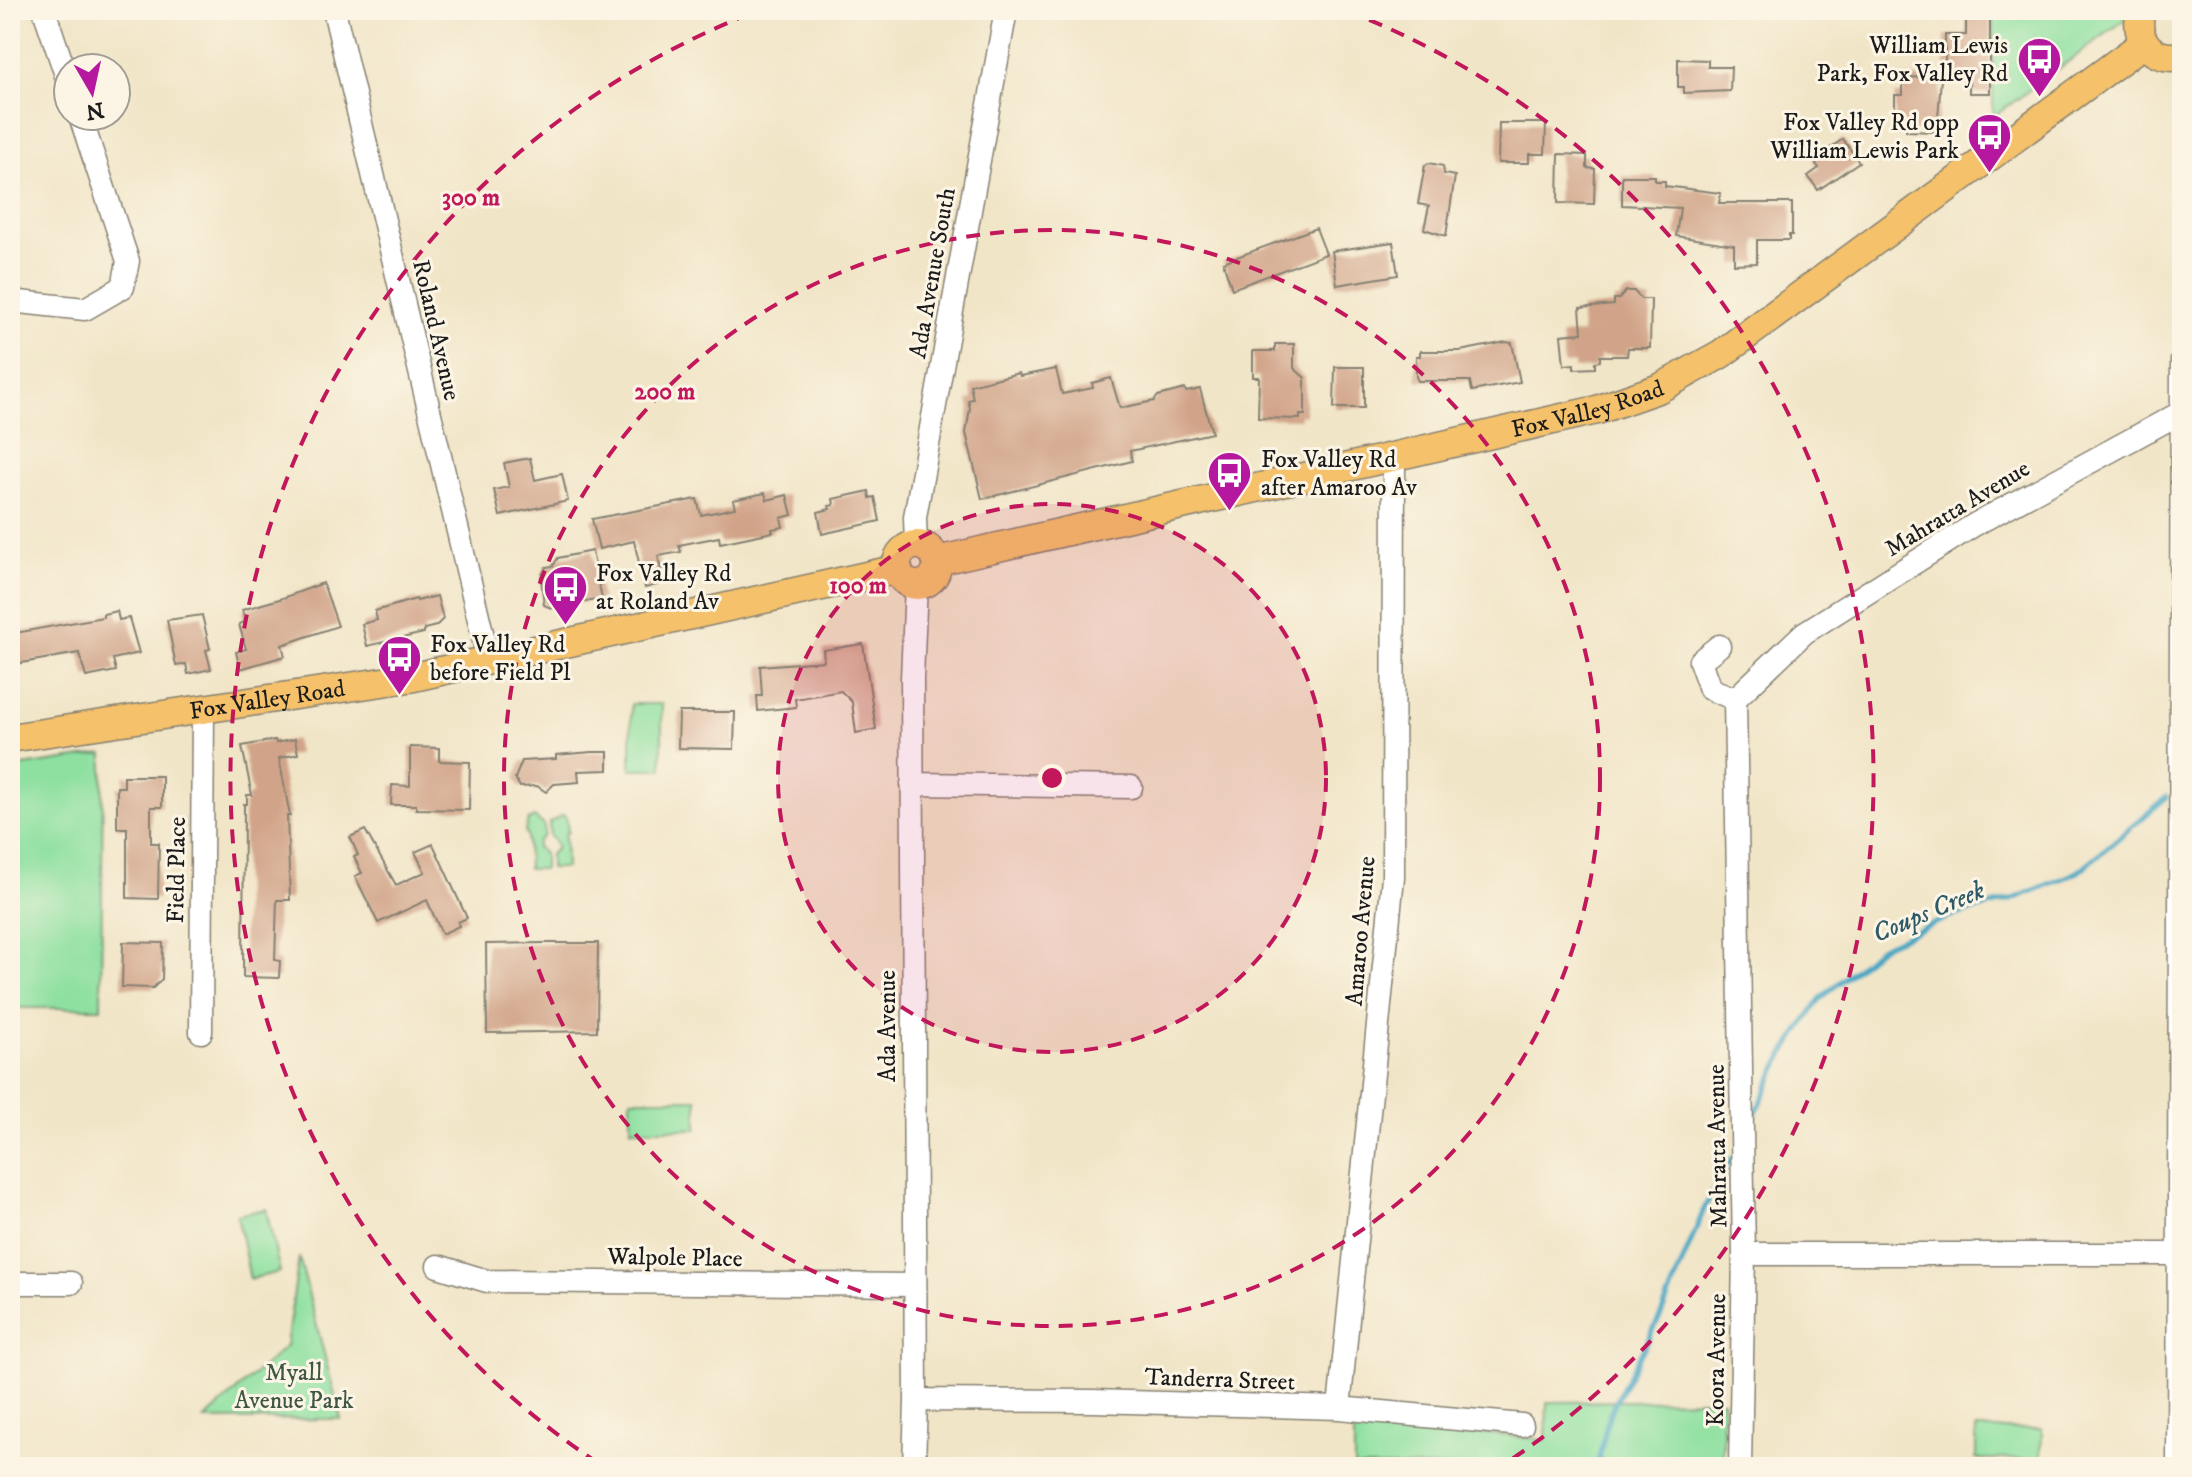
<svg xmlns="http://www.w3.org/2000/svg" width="2192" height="1477" font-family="'IM FELL DW Pica',serif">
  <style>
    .green { fill: #8ee0a0; stroke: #557e5e; stroke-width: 2 }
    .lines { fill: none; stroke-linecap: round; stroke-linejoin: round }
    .stream { stroke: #44a6c4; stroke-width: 5 }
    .building { fill: #d1a489 }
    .minor-casing { stroke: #868072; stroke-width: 25 }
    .major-casing { stroke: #868072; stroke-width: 31 }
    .minor { stroke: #fff; stroke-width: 22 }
    .major { stroke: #f5c16b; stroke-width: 28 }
    .ring { fill: none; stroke: #c2185b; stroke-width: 4; stroke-dasharray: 14 10 }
    .labels { text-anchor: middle; stroke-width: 6; stroke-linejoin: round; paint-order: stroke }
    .poi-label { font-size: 24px; fill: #1c1c1c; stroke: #fcf5e5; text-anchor: start }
    .street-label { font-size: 24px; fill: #1c1c1c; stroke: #fcf5e5 }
    .park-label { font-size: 24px; fill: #3e5744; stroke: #fcf5e5 }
    .water-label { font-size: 26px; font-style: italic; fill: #2e5a68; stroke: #fcf5e5 }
    .centre { fill: #c2185b; stroke: #fcf5e5; stroke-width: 4 }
    .ring-label { font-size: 24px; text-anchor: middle; font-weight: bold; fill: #c2185b; stroke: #fcf5e5; stroke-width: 6; stroke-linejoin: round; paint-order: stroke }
  </style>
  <rect width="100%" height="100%" fill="#fcf5e5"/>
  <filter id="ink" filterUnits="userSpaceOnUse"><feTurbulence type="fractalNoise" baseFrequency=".0125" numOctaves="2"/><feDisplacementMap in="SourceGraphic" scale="16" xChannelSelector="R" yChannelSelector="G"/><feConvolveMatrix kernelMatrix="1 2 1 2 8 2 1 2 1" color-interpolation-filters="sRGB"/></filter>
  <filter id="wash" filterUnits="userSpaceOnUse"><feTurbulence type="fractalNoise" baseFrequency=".006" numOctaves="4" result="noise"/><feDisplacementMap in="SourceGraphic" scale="32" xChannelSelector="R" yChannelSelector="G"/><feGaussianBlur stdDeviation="1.8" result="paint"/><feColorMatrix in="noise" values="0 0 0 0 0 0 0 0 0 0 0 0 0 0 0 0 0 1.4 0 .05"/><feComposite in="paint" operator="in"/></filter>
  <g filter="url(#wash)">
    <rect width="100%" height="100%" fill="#f1e5c7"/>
    <path class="green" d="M 1993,10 L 2134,10 L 2134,13 L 1993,117 Z
      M 631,704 L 662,704 L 662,769 L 631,769 Z
      M 103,754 L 101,1008 L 10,1008 L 10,768 Z
      M 563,815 L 566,817 L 568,832 L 565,834 L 566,868 L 550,868 L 550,854 L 556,849 L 556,844 L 550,836 L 549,823 Z
      M 534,817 L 544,825 L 544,835 L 537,842 L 537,847 L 544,854 L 544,869 L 528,869 L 527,836 L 525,831 L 528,820 Z
      M 631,1099 L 697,1099 L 697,1129 L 631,1129 Z
      M 266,1209 L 280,1272 L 250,1279 L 237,1215 Z
      M 299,1257 L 341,1419 L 204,1420 L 286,1346 Z
      M 1723,1400 L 1723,1467 L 1354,1467 L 1354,1420 L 1546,1440 L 1547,1402 Z
      M 1976,1429 L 2042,1429 L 2041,1459 L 1976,1459 Z"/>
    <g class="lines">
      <path class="stream" d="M 1755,1114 L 1784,1054 L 1820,999 L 1881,947 L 1952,916 L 2011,900 L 2078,872 L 2167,797
        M 1597,1467 L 1609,1415 L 1661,1315 L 1705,1207 L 1731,1159"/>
    </g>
    <g id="blocks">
      <path class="building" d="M 1966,16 L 1990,16 L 1990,93 L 1969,93 L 1969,77 L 1945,77 L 1945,35 L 1966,35 Z
        M 1678,59 L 1708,60 L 1708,67 L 1731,67 L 1730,91 L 1683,93 L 1683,87 L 1678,87 Z
        M 1903,77 L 1941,78 L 1937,132 L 1906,131 L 1906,126 L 1895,126 L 1895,95 L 1903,95 Z
        M 1499,123 L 1546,123 L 1545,154 L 1529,154 L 1529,163 L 1498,163 Z
        M 1843,139 L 1859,162 L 1818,190 L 1808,176 L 1819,168 L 1813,160 Z
        M 1559,154 L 1587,155 L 1587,168 L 1595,169 L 1594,204 L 1558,203 Z
        M 1429,163 L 1443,166 L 1444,174 L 1455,176 L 1446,236 L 1424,229 L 1429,206 L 1418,204 L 1425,165 Z
        M 1622,176 L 1655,176 L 1655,181 L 1665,181 L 1665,186 L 1721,193 L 1719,203 L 1792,203 L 1792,235 L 1789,235 L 1789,240 L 1757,240 L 1757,263 L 1734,264 L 1734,245 L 1676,236 L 1680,208 L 1622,205 Z
        M 1316,228 L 1326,254 L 1232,289 L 1223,262 Z
        M 1393,242 L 1398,275 L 1337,285 L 1332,251 Z
        M 1626,291 L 1634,291 L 1641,299 L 1651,299 L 1650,348 L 1628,348 L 1627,356 L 1600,356 L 1600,361 L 1595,362 L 1595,368 L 1574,369 L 1574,364 L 1564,365 L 1561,335 L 1582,333 L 1580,308 L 1614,305 L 1614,299 L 1619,299 Z
        M 1506,342 L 1512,343 L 1520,382 L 1472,391 L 1470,381 L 1418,381 L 1416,377 L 1416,356 L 1420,356 L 1420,351 L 1460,351 Z
        M 1275,344 L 1294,344 L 1294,368 L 1305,378 L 1305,415 L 1300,415 L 1300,419 L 1258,418 L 1259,377 L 1253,377 L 1253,351 L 1275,351 Z
        M 1335,367 L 1364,367 L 1364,408 L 1334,408 Z
        M 1056,369 L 1062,394 L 1093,388 L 1092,383 L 1111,378 L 1120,408 L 1154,401 L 1158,396 L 1185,389 L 1186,392 L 1200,389 L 1212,433 L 1130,451 L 1132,461 L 982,499 L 966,433 L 970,408 L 968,400 L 973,399 L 970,385 L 1019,373 L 1020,376 Z
        M 530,458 L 535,480 L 562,474 L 568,501 L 500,516 L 494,490 L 509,487 L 504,463 Z
        M 869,491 L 870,498 L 875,497 L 880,521 L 822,534 L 818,512 L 830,509 L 829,506 L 834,505 L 833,499 Z
        M 765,493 L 767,500 L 787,495 L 792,515 L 781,518 L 783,527 L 772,529 L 773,532 L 720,543 L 719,537 L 679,545 L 681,552 L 658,556 L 664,583 L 645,588 L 634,541 L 599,549 L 592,519 L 697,499 L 701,515 L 735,508 L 733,500 Z
        M 592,551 L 602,599 L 551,608 L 544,605 L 541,577 L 546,567 L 553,566 L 558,558 Z
        M 323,583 L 338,626 L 282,645 L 285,656 L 240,669 L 236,652 L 246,649 L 239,624 L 245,622 L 242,610 L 283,598 Z
        M 437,596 L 443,619 L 436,626 L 424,629 L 424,633 L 367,646 L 362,624 L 377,620 L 375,611 L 416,599 L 417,601 Z
        M 117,611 L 119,620 L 129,618 L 139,653 L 113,659 L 116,671 L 86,677 L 79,653 L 10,665 L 10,634 L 103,617 L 103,614 Z
        M 202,615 L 210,649 L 206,650 L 211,669 L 188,674 L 186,664 L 176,666 L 167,620 Z
        M 863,644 L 876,729 L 856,733 L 852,702 L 841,691 L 795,699 L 796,707 L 758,711 L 757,696 L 762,696 L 760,666 L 824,661 L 823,650 Z
        M 679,712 L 735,712 L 734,749 L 678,748 Z
        M 295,739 L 298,754 L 279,758 L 290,816 L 287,816 L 290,900 L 277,900 L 275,960 L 280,961 L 279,978 L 243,977 L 244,804 L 247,804 L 247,795 L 252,795 L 242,746 L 275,740 L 276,743 Z
        M 410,747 L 439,748 L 439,761 L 470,762 L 469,810 L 416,809 L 416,805 L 391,805 L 392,785 L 410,786 Z
        M 592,752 L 608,752 L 608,770 L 578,771 L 579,782 L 554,784 L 546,792 L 537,786 L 520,787 L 515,778 L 522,761 L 556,759 L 556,755 Z
        M 124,776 L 162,776 L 162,807 L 151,807 L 151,843 L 159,843 L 158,899 L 127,898 L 127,828 L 117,828 L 117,787 L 124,787 Z
        M 365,830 L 396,885 L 425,872 L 415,852 L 433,844 L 467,918 L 458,922 L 459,926 L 442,934 L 427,900 L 378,923 L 355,876 L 362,873 L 354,857 L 358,855 L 350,837 Z
        M 123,942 L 163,943 L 162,979 L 153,988 L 122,987 Z
        M 544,943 L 598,943 L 597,1031 L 487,1033 L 486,944 Z"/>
    </g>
  </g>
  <g filter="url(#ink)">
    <use href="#blocks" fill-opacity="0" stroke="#868072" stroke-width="2"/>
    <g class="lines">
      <defs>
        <path id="minor" d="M 44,10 L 68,81
          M 334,10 L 489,662
          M 10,301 L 85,309 L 123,287 L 128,261 L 80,116
          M 916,546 L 915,517 L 1006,10
          M 1719,646 L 1700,661 L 1710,689 L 1735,699
          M 912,784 L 1131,787
          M 201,1032 L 203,710
          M 2179,1254 L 1744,1254 L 1735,699 L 1804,633 L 1974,525 L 2182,412
          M 438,1266 L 487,1281 L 914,1285
          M 10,1283 L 71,1283
          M 916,1400 L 1093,1401 L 1339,1408 L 1522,1425
          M 1339,1408 L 1393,877 L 1394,456
          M 914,1467 L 916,1400 L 912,678 L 916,585
          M 1740,1467 L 1744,1254
          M 2178,1467 L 2182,361"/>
        <g id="major">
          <path d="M 2141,10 C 2133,39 2152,62 2182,56"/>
          <circle cx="917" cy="565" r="20"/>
          <path id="s1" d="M 937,561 L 1597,410 L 1660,388 L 1721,354 L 2144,43"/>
          <path id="s2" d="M 10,738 L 409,678 L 898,569"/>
        </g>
      </defs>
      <use href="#minor" class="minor-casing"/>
      <use href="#major" class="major-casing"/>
      <use href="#minor" class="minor"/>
      <use href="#major" class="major"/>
    </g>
  </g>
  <circle cx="1052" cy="778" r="274" fill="#c2185b" fill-opacity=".12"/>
  <g class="ring">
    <circle cx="1052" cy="778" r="274"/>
    <circle cx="1052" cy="778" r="548"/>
    <path d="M598 1463A822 822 0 0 1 757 11M1347 11A822 822 0 0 1 1506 1463"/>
  </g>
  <defs>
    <symbol id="bus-pin" viewBox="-11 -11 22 30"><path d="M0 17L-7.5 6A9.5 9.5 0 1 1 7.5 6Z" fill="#b5179e" stroke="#fcf5e5"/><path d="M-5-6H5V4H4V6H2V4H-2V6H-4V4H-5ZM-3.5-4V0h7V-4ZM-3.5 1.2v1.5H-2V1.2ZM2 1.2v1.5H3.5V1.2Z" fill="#fff"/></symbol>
  </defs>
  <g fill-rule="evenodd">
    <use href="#bus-pin" x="2014" y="34" width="51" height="69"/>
    <use href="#bus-pin" x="1964" y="110" width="51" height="69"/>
    <use href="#bus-pin" x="1204" y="448" width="51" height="69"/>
    <use href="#bus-pin" x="540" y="562" width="51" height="69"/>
    <use href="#bus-pin" x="374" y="632" width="51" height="69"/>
  </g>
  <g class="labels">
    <g class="poi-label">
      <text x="2008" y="53" text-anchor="end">William Lewis<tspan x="2008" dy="28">Park, Fox Valley Rd</tspan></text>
      <text x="1959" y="130" text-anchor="end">Fox Valley Rd opp<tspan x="1959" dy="28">William Lewis Park</tspan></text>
      <text x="1261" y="467">Fox Valley Rd<tspan x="1261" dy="28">after Amaroo Av</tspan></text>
      <text x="596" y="581">Fox Valley Rd<tspan x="596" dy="28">at Roland Av</tspan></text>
      <text x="430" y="652">Fox Valley Rd<tspan x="430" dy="28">before Field Pl</tspan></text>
    </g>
    <g class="street-label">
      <text transform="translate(932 273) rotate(-80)" y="8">Ada Avenue South</text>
      <text transform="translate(437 330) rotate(77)" y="8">Roland Avenue</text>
      <text dy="8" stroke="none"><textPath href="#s1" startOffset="668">Fox Valley Road</textPath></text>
      <text transform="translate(1957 508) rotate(-31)" y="8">Mahratta Avenue</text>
      <text dy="8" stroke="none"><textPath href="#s2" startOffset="260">Fox Valley Road</textPath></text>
      <text transform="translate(176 870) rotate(-89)" y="8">Field Place</text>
      <text transform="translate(1360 931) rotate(-85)" y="8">Amaroo Avenue</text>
      <text transform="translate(887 1026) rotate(-90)" y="8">Ada Avenue</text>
      <text transform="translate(1717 1146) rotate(-91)" y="8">Mahratta Avenue</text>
      <text transform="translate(675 1257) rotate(1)" y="8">Walpole Place</text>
      <text transform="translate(1716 1360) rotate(-89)" y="8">Koora Avenue</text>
      <text transform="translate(1220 1379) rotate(2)" y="8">Tanderra Street</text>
    </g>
    <g class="park-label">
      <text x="294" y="1380">Myall<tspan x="294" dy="28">Avenue Park</tspan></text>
    </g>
    <g class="water-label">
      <text transform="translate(1928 911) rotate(-23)" y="9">Coups Creek</text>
    </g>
  </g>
  <circle cx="1052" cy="778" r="12" class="centre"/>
  <g class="ring-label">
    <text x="471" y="205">300 m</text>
    <text x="665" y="399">200 m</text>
    <text x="858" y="593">100 m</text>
  </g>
  <rect width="2192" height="1477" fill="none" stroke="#fcf5e5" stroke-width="40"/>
  <g transform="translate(92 92) rotate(171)"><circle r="38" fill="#fcf5e5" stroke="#a29e95" stroke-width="2"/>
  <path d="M0-6L14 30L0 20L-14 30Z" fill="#b5179e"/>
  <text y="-12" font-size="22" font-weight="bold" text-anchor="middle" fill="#1c1c1c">N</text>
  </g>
</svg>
